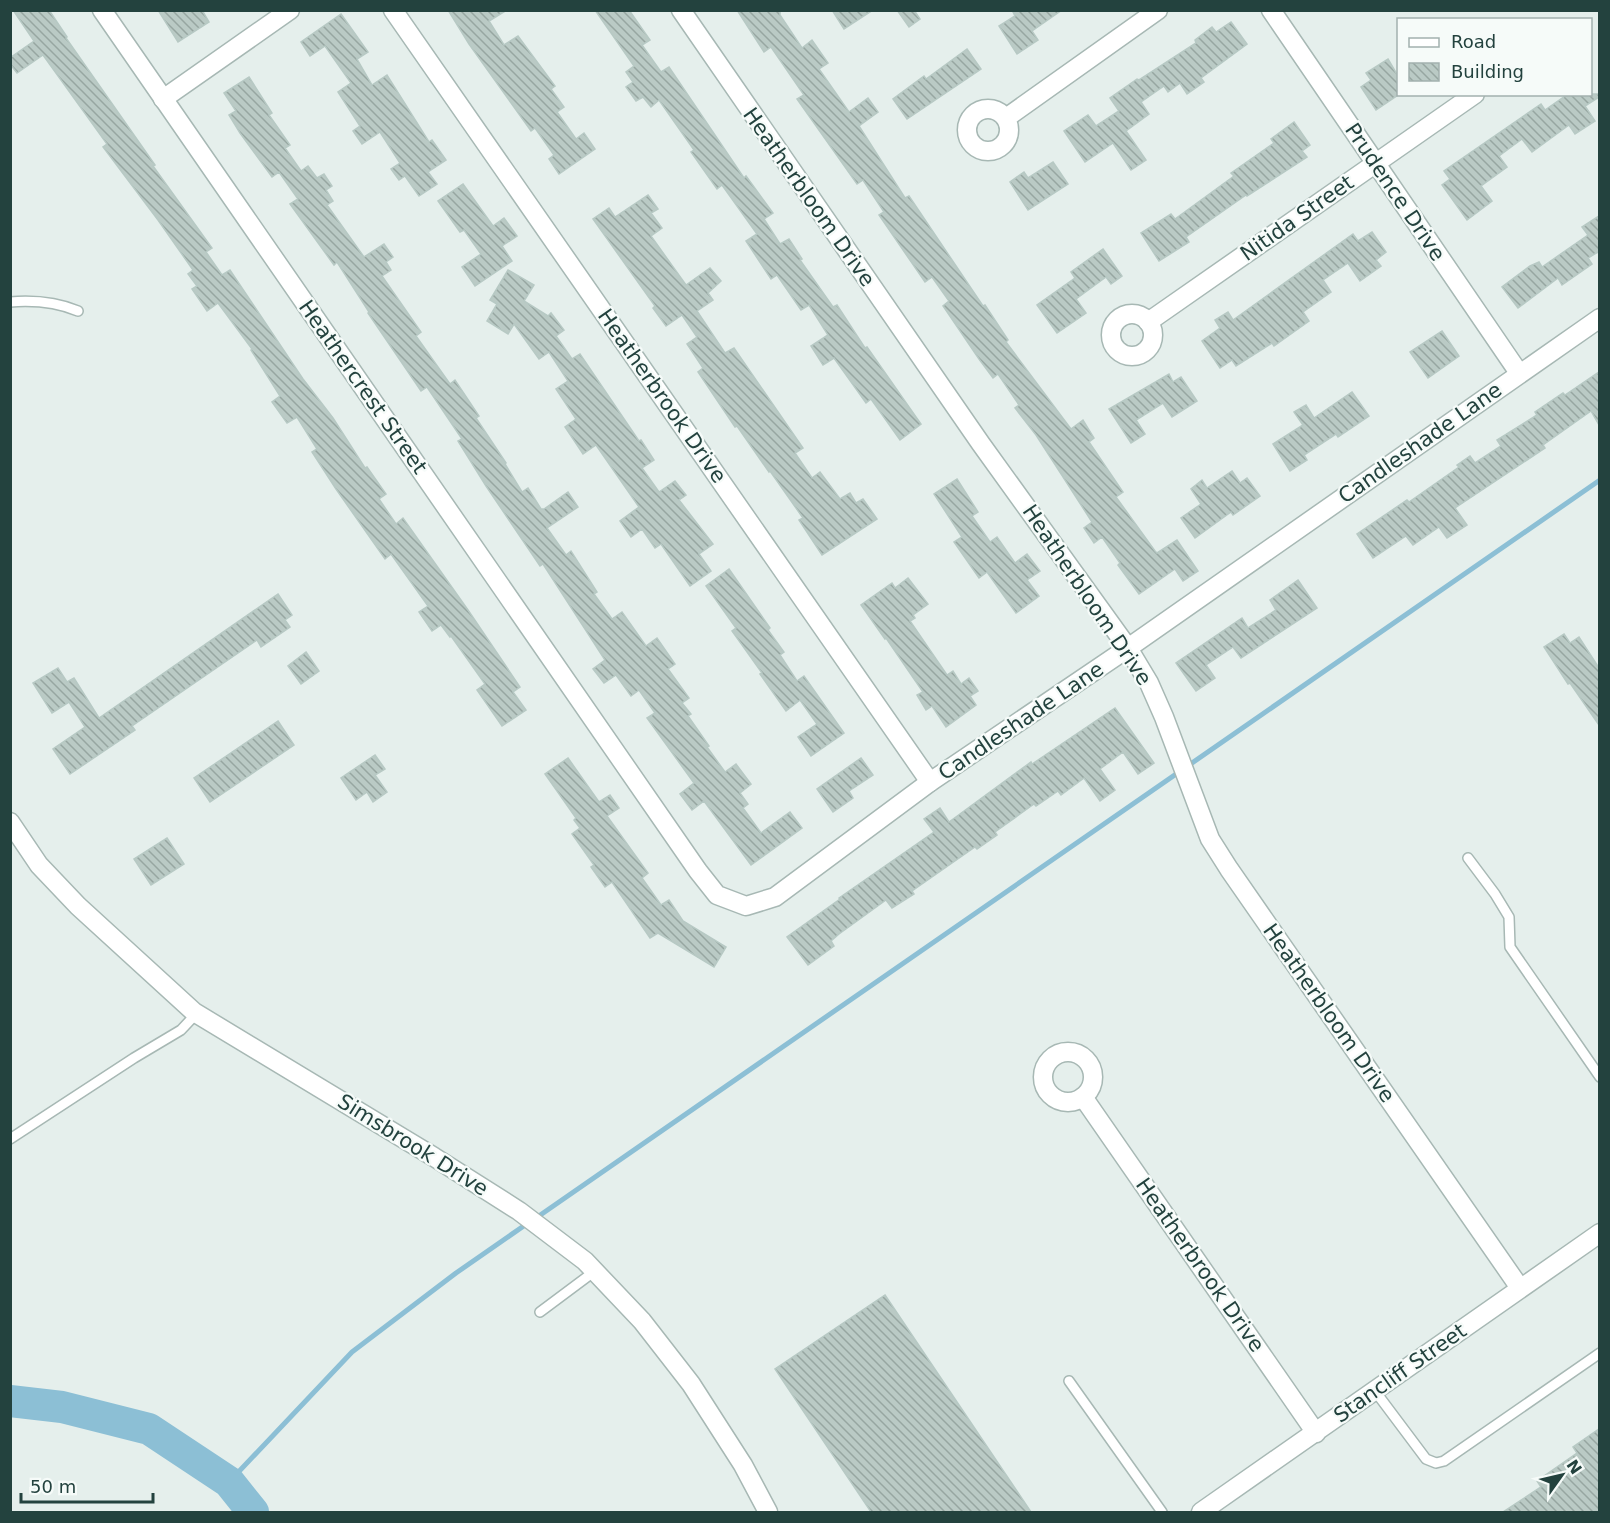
<svg xmlns="http://www.w3.org/2000/svg" width="1610" height="1523" viewBox="0 0 1610 1523" font-family="'DejaVu Sans',sans-serif">
<style>
.lines{fill:none;stroke-linecap:round;stroke-linejoin:round}
.stream{stroke:#8cbfd5;stroke-width:5}
.river{stroke:#8cbfd5;stroke-width:32}
.building{fill:url(#building-back-hatch);stroke:#b7c9c4;stroke-width:1.5}
.lane-casing{stroke:#a7b8b4;stroke-width:12}
.street-casing{stroke:#a7b8b4;stroke-width:21}
.lane{stroke:#fff;stroke-width:9}
.street{stroke:#fff;stroke-width:18}
.labels{text-anchor:middle;stroke-width:4.5;stroke-linejoin:round;paint-order:stroke}
.street-label{font-size:21px;fill:#23423e;stroke:#f6fbf9}
</style>
<defs>
<pattern id="building-back-hatch" width="6" height="6" patternUnits="userSpaceOnUse" patternTransform="scale(1.5)"><rect width="6" height="6" fill="#bacac5"/><path d="M-1 5l2 2M0 0l6 6M5-1l2 2" fill="none" stroke="#97a6a1"/></pattern>
</defs>
<rect width="100%" height="100%" fill="#e5efec"/>
<g class="lines">
<g class="stream">
<path d="M536 1218 1600 480"/>
<path d="M229 1482 352 1352 456 1273 528 1223"/>
</g>
<path class="river" d="M10 1401 62 1407 149 1429 229 1482 253 1512"/>
</g>
<g class="building">
<path d="M13 10H49L67 37 66 38 155 165 153 166 212 248 206 252 222 275 230 270 303 379 333 418 365 468 367 467 386 494 379 499 396 524 403 518 468 610 520 687 513 692 526 710 502 726 477 690 485 684 451 636 450 637 441 625 432 631 419 612 428 606 391 554 385 559 336 489 312 452 317 449 297 417 287 423 272 402 280 396 251 350 252 349 218 303 207 311 192 289 197 286 188 274 193 270 158 220 103 147 107 144 43 55 17 73 10 64V58L34 41Z"/>
<path d="M158 10H202L209 22 178 42Z"/>
<path d="M448 10H507L489 21 504 45 518 36 555 86 551 89 564 107 557 112 576 139 584 133 595 149 559 174 549 159 554 155 535 128 531 131 469 44Z"/>
<path d="M595 10H629L650 40 642 45 661 72 669 67 744 178 746 176 773 213 764 219 780 244 789 239 802 259 800 260 833 307 837 305 865 348 867 347 921 424 900 440 871 399 866 403 834 358 823 365 811 346 828 335 809 305 801 310 777 275 771 279 746 241 757 234 722 185 717 189 691 152 694 150 659 100 651 107 643 97 636 101 626 87 633 82 626 72 634 66Z"/>
<path d="M737 10H780V15L802 48 812 40 828 63 819 69 849 112 868 98 878 112 859 126 905 198 909 196 983 306 985 305 1008 340 1006 342 1071 429 1083 420 1094 438 1089 442 1123 492 1116 497 1155 551 1157 553 1177 540 1198 571 1183 581 1175 569 1139 594 1118 565 1120 563 1102 537 1094 543 1084 528 1092 522 1036 435 1015 408 1019 405 998 374 993 378 979 359 943 306 949 301 932 277 925 282 879 215 884 212 863 180 857 184 797 99 804 95 771 47 764 52Z"/>
<path d="M832 10H873L844 29Z"/>
<path d="M897 10H914L920 19 909 27Z"/>
<path d="M1012 10H1062L1032 31 1038 40 1017 54 999 26 1015 16Z"/>
<path d="M341 14 368 52 357 59 372 85 387 75 429 142 432 140 446 160 428 172 437 184 419 196 405 176 399 180 391 169 400 163 380 132 362 144 353 131 360 126 338 92 351 83 325 46 310 56 301 42Z"/>
<path d="M1231 22 1247 44 1201 78 1204 82 1187 94 1180 83 1168 92 1164 86 1141 102 1149 114 1126 131 1146 160 1131 170 1113 143 1085 162 1064 131 1088 115 1096 126 1119 111 1110 98 1137 79 1139 80 1196 43 1195 40 1212 27 1216 32Z"/>
<path d="M967 49 981 69 907 119 893 99 924 76 926 79Z"/>
<path d="M1388 59 1398 76V95L1376 110 1361 87 1371 80 1366 73Z"/>
<path d="M249 77 272 113 269 115 290 145 285 148 301 171 308 166 317 178 324 174 332 186 326 190 333 201 327 205 364 257 384 244 393 257 386 262 391 270 382 276 421 332 416 336 450 384 455 380 479 416 476 418 506 463 505 464 522 492 528 488 541 509H544L568 492 578 507 547 528 566 555 571 551 597 592 594 594 612 619 622 612 646 646 657 638 675 664 668 669 689 698 682 703 691 714 688 716 709 746 707 747 725 772 736 764 751 784 740 793 748 804 743 808 761 833 790 812 802 828 751 865 704 801 692 810 680 794 694 783 647 718 655 713 639 690 631 696 616 675 604 683 593 669 605 660 543 564 540 566 486 486 458 441 462 439 427 387 421 391 368 313 369 312 337 262 334 265 290 204 298 199 279 172 272 177 240 133 229 115 236 111 224 93Z"/>
<path d="M1568 94H1599V97L1585 106 1595 121 1575 134 1569 125 1532 152 1522 139 1499 156 1507 167 1481 186 1492 201 1467 220 1442 185 1450 179 1444 171 1541 104 1545 110Z"/>
<path d="M1294 122 1310 145 1302 151 1307 157 1247 196 1246 195 1186 237 1189 242 1159 261 1141 233 1171 214 1175 219 1234 176 1231 173 1274 143 1271 139Z"/>
<path d="M1053 162 1068 184 1028 210 1010 182 1024 172 1028 178Z"/>
<path d="M463 184 493 226 504 218 517 236 502 246 512 261 475 286 462 267 481 254 464 230 460 232 438 201Z"/>
<path d="M648 195 658 209 651 213 662 228 651 236 686 285 710 268 721 281 708 293 713 300 697 311 725 353 734 348 803 448 795 453 812 478 820 472 840 499 850 493 856 503 863 499 877 519 822 555 799 520 803 518 770 471 769 472 737 426 735 427 698 372 703 368 687 344 697 337 682 315 666 326 653 308 655 306 593 219 609 208 615 217Z"/>
<path d="M1599 216V254L1598 252 1588 258 1592 264 1562 285 1558 278 1518 308 1502 287 1530 266 1539 262 1542 267 1588 235 1582 227Z"/>
<path d="M1372 232 1386 252 1376 260 1381 266 1360 281 1348 263 1323 280 1331 292 1303 312 1309 321 1274 346 1272 343 1236 366 1232 360 1220 368 1202 341 1220 328 1215 320 1228 312 1233 320 1353 234 1358 241Z"/>
<path d="M1103 249 1122 276 1111 284 1106 277 1076 299 1086 313 1057 333 1037 305 1075 278 1071 272Z"/>
<path d="M508 270 534 285 524 301 548 316 551 313 564 330 556 336 572 359 580 354 639 441 641 440 654 460 642 468 659 492 675 481 686 495 679 500 713 544 699 554 711 571 690 586 661 544 655 548 642 529 631 537 620 521 639 507 596 445 583 454 565 427 576 419 556 389 568 381 549 352 539 359 514 324 508 334 487 321 497 304 490 300Z"/>
<path d="M1442 331 1459 356 1428 378 1410 352Z"/>
<path d="M1599 372V425L1591 411 1543 445 1545 448 1455 508 1467 525 1447 538 1439 527 1413 545 1406 536 1373 558 1357 534 1407 500 1409 502 1459 467 1457 465 1470 456 1475 463 1501 446 1497 440 1537 415 1535 412 1563 393 1565 395Z"/>
<path d="M1169 374 1173 382 1181 377 1197 401 1172 417 1163 403 1136 420 1145 434 1131 443 1109 409Z"/>
<path d="M1352 392 1369 416 1338 437 1336 434 1304 455 1307 460 1290 471 1273 444 1303 425 1294 412 1306 405 1314 418Z"/>
<path d="M1232 471 1240 483 1247 478 1260 496 1233 515 1231 512 1195 538 1181 518 1201 504 1191 489 1202 480 1207 488Z"/>
<path d="M957 479 978 512 972 516 990 542 997 537 1015 563 1027 554 1040 571 1027 580 1039 596 1016 613 987 572 979 578 954 542 962 537 934 494Z"/>
<path d="M729 569 770 628 768 630 784 652 780 655 797 681 804 676 844 733 811 756 798 737 817 724 800 700 786 711 760 674 762 673 732 631 736 628 706 586Z"/>
<path d="M908 578 928 604 913 615 915 618 910 621 947 675 953 671 961 684 969 678 978 691 970 696 976 705 946 727 932 706 926 710 917 695 923 692 886 638 885 639 861 605 892 583 895 588Z"/>
<path d="M1298 580 1317 608 1241 658 1233 647 1206 665 1215 678 1196 691 1176 663 1242 618 1248 628 1276 610 1270 600Z"/>
<path d="M278 594 292 615 285 620 290 627 261 647 257 640 132 726 135 730 70 774 53 749 85 727 69 702 52 713 33 683 58 668 67 682 74 678 99 718Z"/>
<path d="M1564 634 1570 643 1579 637 1599 668V725L1570 683 1568 684 1544 647Z"/>
<path d="M306 652 319 671 301 684 288 666Z"/>
<path d="M1115 708 1154 763 1138 774 1123 752 1100 769 1115 790 1100 801 1084 778 1061 795 1058 791 1036 806 1034 804 995 832 997 835 977 849 975 847 912 891 914 894 892 908 886 900 839 934 831 941 834 946 808 965 787 937 840 899 839 898 934 832 924 819 940 808 949 822 1031 762 1032 764Z"/>
<path d="M278 721 294 745 210 802 194 778Z"/>
<path d="M375 755 385 769 375 775 387 792 373 802 367 792 356 800 341 778Z"/>
<path d="M568 758 599 802 610 795 619 808 607 816 648 873 642 878 661 905 669 900 683 921 726 947 714 967 658 933 650 938 612 882 605 887 591 867 594 865 572 834 580 828 574 820 576 818 545 774Z"/>
<path d="M861 758 873 775 849 791 853 798 833 812 817 789Z"/>
<path d="M167 838 184 864 151 885 134 859Z"/>
<path d="M885 1295 1031 1512H871L775 1369Z"/>
<path d="M1599 1429V1512H1503L1541 1487 1537 1481 1577 1453 1573 1447Z"/>
</g>
<g class="lines">
<defs>
<g id="lane">
<path d="M10 302C34 300 56 302 78 311"/>
<path d="M1468 858 1495 894 1509 917 1510 947 1600 1077"/>
<path d="M10 1139 134 1058 181 1030 197 1013"/>
<path d="M540 1312 595 1271"/>
<path d="M1069 1381 1162 1512"/>
<path d="M1375 1391 1426 1459 1436 1463 1444 1461 1600 1353"/>
</g>
<g id="street">
<path d="M102 10 698 871 717 895 746 906 775 897 930 782 1128 648 1600 318"/>
<path d="M393 10 930 782"/>
<path d="M681 10 981 444 1128 648 1149 683 1164 717 1210 839 1229 869 1520 1288"/>
<path d="M1271 10 1519 373"/>
<path d="M163 99 290 10"/>
<circle cx="988" cy="130" r="21"/>
<path d="M1006 118 1158 10"/>
<circle cx="1132" cy="335" r="21"/>
<path d="M1148 322 1475 94"/>
<path d="M10 822 39 865 78 906 194 1012 434 1157 519 1211 585 1261 642 1321 691 1384 743 1465 768 1512"/>
<circle cx="1068" cy="1077" r="25"/>
<path d="M1083 1097 1316 1433"/>
<path d="M1201 1512 1600 1233"/>
</g>
</defs>
<use href="#lane" class="lane-casing"/>
<use href="#street" class="street-casing"/>
<use href="#lane" class="lane"/>
<use href="#street" class="street"/>
</g>
<g class="labels">
<g class="street-label">
<text transform="translate(1395 192) rotate(56)" y="7">Prudence Drive</text>
<text transform="translate(809 197) rotate(55)" y="7">Heatherbloom Drive</text>
<text transform="translate(1297 218) rotate(-35)" y="7">Nitida Street</text>
<text transform="translate(363 387) rotate(55)" y="7">Heathercrest Street</text>
<text transform="translate(662 396) rotate(55)" y="7">Heatherbrook Drive</text>
<text transform="translate(1420 443) rotate(-35)" y="7">Candleshade Lane</text>
<text transform="translate(1087 595) rotate(56)" y="7">Heatherbloom Drive</text>
<text transform="translate(1021 721) rotate(-34)" y="7">Candleshade Lane</text>
<text transform="translate(1329 1013) rotate(55)" y="7">Heatherbloom Drive</text>
<text transform="translate(413 1145) rotate(32)" y="7">Simsbrook Drive</text>
<text transform="translate(1200 1265) rotate(55)" y="7">Heatherbrook Drive</text>
<text transform="translate(1400 1373) rotate(-35)" y="7">Stancliff Street</text>
</g>
</g>
<rect width="1610" height="1523" fill="none" stroke="#23423e" stroke-width="24"/>
<rect x="1397" y="18" width="195" height="78" fill="#f6fbf9" stroke="#a2b1ae" stroke-width="1.5"/>
<rect x="1409" y="38" width="30" height="9" fill="#ffffff" stroke="#a2b1ae" stroke-width="1.5"/>
<text x="1451" y="48" font-size="18" fill="#23423e">Road</text>
<rect x="1409" y="63" width="30" height="18" fill="url(#building-back-hatch)" stroke="#a2b1ae" stroke-width="1.5"/>
<text x="1451" y="78" font-size="18" fill="#23423e">Building</text>
<g transform="translate(1562 1475) rotate(56)" stroke="#f6fbf9" stroke-width="4.5" paint-order="stroke">
<path d="M0-4.5L10 22L0 15L-10 22Z" fill="#23423e"/>
<text y="-9" font-size="16" font-weight="bold" text-anchor="middle" fill="#23423e">N</text>
</g>
<path d="M21 1493v9h132v-9" fill="none" stroke="#23423e" stroke-width="3"/>
<text x="30" y="1493" font-size="18" fill="#23423e" stroke="#f6fbf9" stroke-width="4.5" paint-order="stroke">50 m</text>
</svg>
